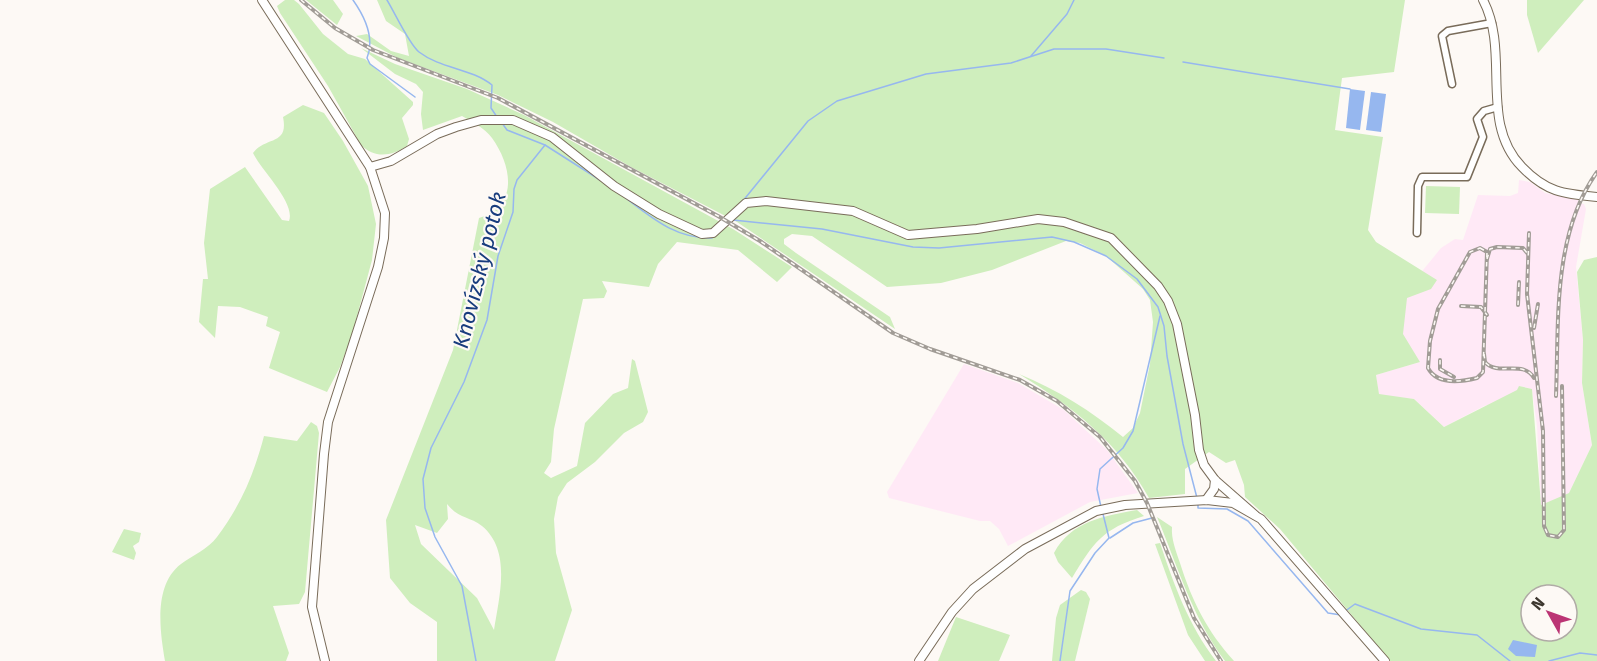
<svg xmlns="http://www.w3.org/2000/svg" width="1597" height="661" viewBox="0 0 1597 661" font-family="'Fira Sans',sans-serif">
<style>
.industrial{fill:#ffe9f6}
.green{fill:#cfeebd;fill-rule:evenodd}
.water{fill:#96b7ef}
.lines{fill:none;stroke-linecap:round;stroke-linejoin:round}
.stream{stroke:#96b7ef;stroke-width:1.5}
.minor-casing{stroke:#796c5a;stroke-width:9}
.tertiary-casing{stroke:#796c5a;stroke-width:10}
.minor{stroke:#fff;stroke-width:6}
.tertiary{stroke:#fff;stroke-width:8}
.rail-casing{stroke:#a19c96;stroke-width:4}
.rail{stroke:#fdf9f5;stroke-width:1.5;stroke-dasharray:4.5;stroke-linecap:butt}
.labels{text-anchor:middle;stroke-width:4.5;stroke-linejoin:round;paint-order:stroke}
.water-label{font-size:22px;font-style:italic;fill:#183c7d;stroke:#fdf9f5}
</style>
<rect width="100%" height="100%" fill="#fdf9f5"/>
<g class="industrial">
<path d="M1519 180 1530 182 1545 193 1578 200V203L1584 204 1586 209 1576 267 1583 340 1582 383 1592 445 1569 493 1541 506 1537 426 1532 389 1519 386 1524 396 1484 406 1444 427 1414 399 1379 395 1376 375 1420 362 1400 334 1406 291 1441 248 1455 239 1463 240 1478 195 1510 196 1518 193Z"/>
<path d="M964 364 1018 383 1064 410 1107 450 1138 493 1090 502 1008 546 999 529 990 521H980L889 498 887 492Z"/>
</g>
<g class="green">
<path d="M285 0H294L299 4 323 34 348 54 365 59 413 102V105L402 118 409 139 407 146C392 156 375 159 361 145L328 86 280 13 277 6Z"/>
<path d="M306 0H333L343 14 337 25Z"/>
<path d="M377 0H1405L1394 72 1342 78 1335 130 1383 137 1368 230 1376 242 1437 280 1431 289 1407 298 1403 334 1420 362 1376 375 1379 394 1414 399 1444 427 1517 390 1519 386 1532 389 1541 505 1569 493 1592 445 1582 383 1583 340 1577 272 1584 260 1597 257V661H1390L1280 529 1245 497 1244 485 1235 460 1226 463 1209 452 1185 469V494L1149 498C1118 442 1073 407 1019 374 1058 390 1091 411 1123 437L1133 428 1140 413 1150 364 1153 322 1150 300 1143 289 1106 256 1080 243 1066 241 992 270 941 283 887 287 812 236 792 234 784 239V244L796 253 890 317 895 329 737 222 631 167 553 122 498 95 398 58 356 36 367 34 391 51 409 56 405 34 386 21ZM1531 595H1567V631H1531Z"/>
<path d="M1527 0H1584L1538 53 1527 15Z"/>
<path d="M361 48 395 64 467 89 524 115 733 229 792 267 777 282 738 250 677 242 658 264 649 287 602 281 607 291 604 298 583 299 554 429 551 462 544 473 551 478 577 466 585 423 613 394 628 388 632 359 635 361 648 412 643 422 624 433 595 462 567 483 558 497 554 519 556 553 572 610 555 661H437V622L410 603 390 578 386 520 453 350 479 218C519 206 512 166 492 138 485 128 472 122 462 116L423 130 421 114 423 92 416 84 395 74ZM447 504C459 519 469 516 482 526 512 551 499 597 494 630L477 598 421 544 415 525 437 533 448 519Z"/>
<path d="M303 105 324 113 343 141 368 186 376 224 372 260 352 335 340 367 327 392 269 368 280 332 266 326 268 317 240 307 218 306 215 338 199 322 203 279H208L204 243 210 189 245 167 282 220 289 221C296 203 261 170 253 153 265 136 289 146 283 117Z"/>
<path d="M1426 186 1460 187 1459 214 1425 213Z"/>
<path d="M311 422 317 426 319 433 305 592 299 604 273 606 289 653 286 661H165C160 632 153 585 181 564 193 555 208 549 217 537 241 505 254 474 264 436L297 441Z"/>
<path d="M1137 510 1144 516C1102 529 1094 542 1072 578L1058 562 1054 553C1071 521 1104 516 1137 510Z"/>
<path d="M1157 517 1172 527C1171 539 1176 551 1180 563 1192 601 1207 631 1234 661H1225C1192 617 1178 567 1157 517Z"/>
<path d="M124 529 141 533 139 542 133 546 136 553 134 560 112 552Z"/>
<path d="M1160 543C1174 585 1189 626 1216 661H1205L1188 635 1155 544Z"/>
<path d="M1081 590 1086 592 1090 599 1075 661H1052L1056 618 1060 605Z"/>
<path d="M956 617 1010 635 999 661H938Z"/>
</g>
<g class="water">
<path d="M1350 89 1365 91 1360 130 1346 128Z"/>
<path d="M1371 92 1386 94 1381 132 1366 130Z"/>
<path d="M1513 640 1537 645 1535 657 1516 656 1508 649Z"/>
</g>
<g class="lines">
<g class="stream">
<path d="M353 0C365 17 375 38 367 58L370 64 415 97"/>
<path d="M387 0C395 13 409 44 419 52 441 69 471 68 492 85L491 108 497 117"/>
<path d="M1031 56 1067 14 1074 0"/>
<path d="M1183 62 1350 89"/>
<path d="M545 145 600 180"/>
<path d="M619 193C649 215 673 239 712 238L730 223"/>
<path d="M742 202 808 121 837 101 926 74 1011 63 1054 49H1106L1164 58"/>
<path d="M733 220 822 229 913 247 939 248 1052 237 1074 242 1106 256 1137 279 1158 307 1164 326 1167 356 1183 444 1197 498"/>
<path d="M1198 503V508L1227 509 1248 521 1328 613 1341 615"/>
<path d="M1101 507 1097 489 1100 469 1123 448 1133 431 1160 316"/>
<path d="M1110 538 1133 523 1152 518"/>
<path d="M1344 612 1355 604 1421 629 1477 635 1510 661"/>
<path d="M476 661 462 586 435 537 425 508 423 479 431 448 464 382 487 320 498 256 513 212 514 189 517 180 545 145 507 130 502 123"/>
<path d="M1060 661 1070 591 1095 553 1109 538 1103 514"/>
<path d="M1549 661 1580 653 1597 655"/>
</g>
<defs>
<g id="minor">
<path d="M1452 84 1442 36 1448 31 1492 23"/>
<path d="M1417 233 1418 186 1422 177H1467L1483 137 1477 119 1484 111 1498 107"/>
</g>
<g id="tertiary">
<path d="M262 0 370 167 385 213 384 238 378 267 328 422 324 454 312 607 325 661"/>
<path d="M1483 0C1511 53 1478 122 1522 167 1546 192 1563 194 1597 197"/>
<path d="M370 167 391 161 437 134 456 127 481 120H513L552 137 614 186 659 214 702 234 713 233 746 203 766 201 853 211 908 235 977 229 1038 219 1064 222 1111 238 1158 286 1168 301 1177 324 1195 415 1199 450 1204 465 1215 480 1255 515"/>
<path d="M1206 500 1214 489 1215 480"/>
<path d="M919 661 952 612 973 589 1025 549 1096 511 1125 505 1207 500 1233 503 1261 519 1385 661"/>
</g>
</defs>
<use href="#minor" class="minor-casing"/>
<use href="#tertiary" class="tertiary-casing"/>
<use href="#minor" class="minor"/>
<use href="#tertiary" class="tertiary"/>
<defs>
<g id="rail">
<path d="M301 0 335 28 373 50 498 98 718 216 760 241 893 333 930 349 1020 380 1057 401 1100 437 1135 481 1147 503 1194 618 1221 661"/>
<path d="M1529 233 1527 294 1543 431 1544 526 1548 535 1558 537 1564 530 1562 386"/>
<path d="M1480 248 1487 252 1483 372 1477 378C1461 382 1437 385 1428 368L1430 341 1438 309 1470 252Z"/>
<path d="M1487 259 1490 249 1497 247 1523 248 1528 254"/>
<path d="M1518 305 1519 282"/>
<path d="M1461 306 1481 307 1487 315"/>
<path d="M1534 328 1538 304"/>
<path d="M1484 354 1485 362C1498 377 1523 359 1534 378"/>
<path d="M1440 360V369L1454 377"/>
<path d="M1556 396C1559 322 1552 235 1597 172"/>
</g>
</defs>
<use href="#rail" class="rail-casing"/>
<use href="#rail" class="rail"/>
</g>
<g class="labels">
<g class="water-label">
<text transform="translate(479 270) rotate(-76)" y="8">Knovízský potok</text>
</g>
</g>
<g transform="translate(1549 613) rotate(310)"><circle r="28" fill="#fdf9f5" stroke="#b0aba6" stroke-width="1.5"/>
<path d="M0-4.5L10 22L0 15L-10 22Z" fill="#bb3474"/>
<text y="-9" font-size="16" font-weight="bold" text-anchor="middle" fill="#3d372f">N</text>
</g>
</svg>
